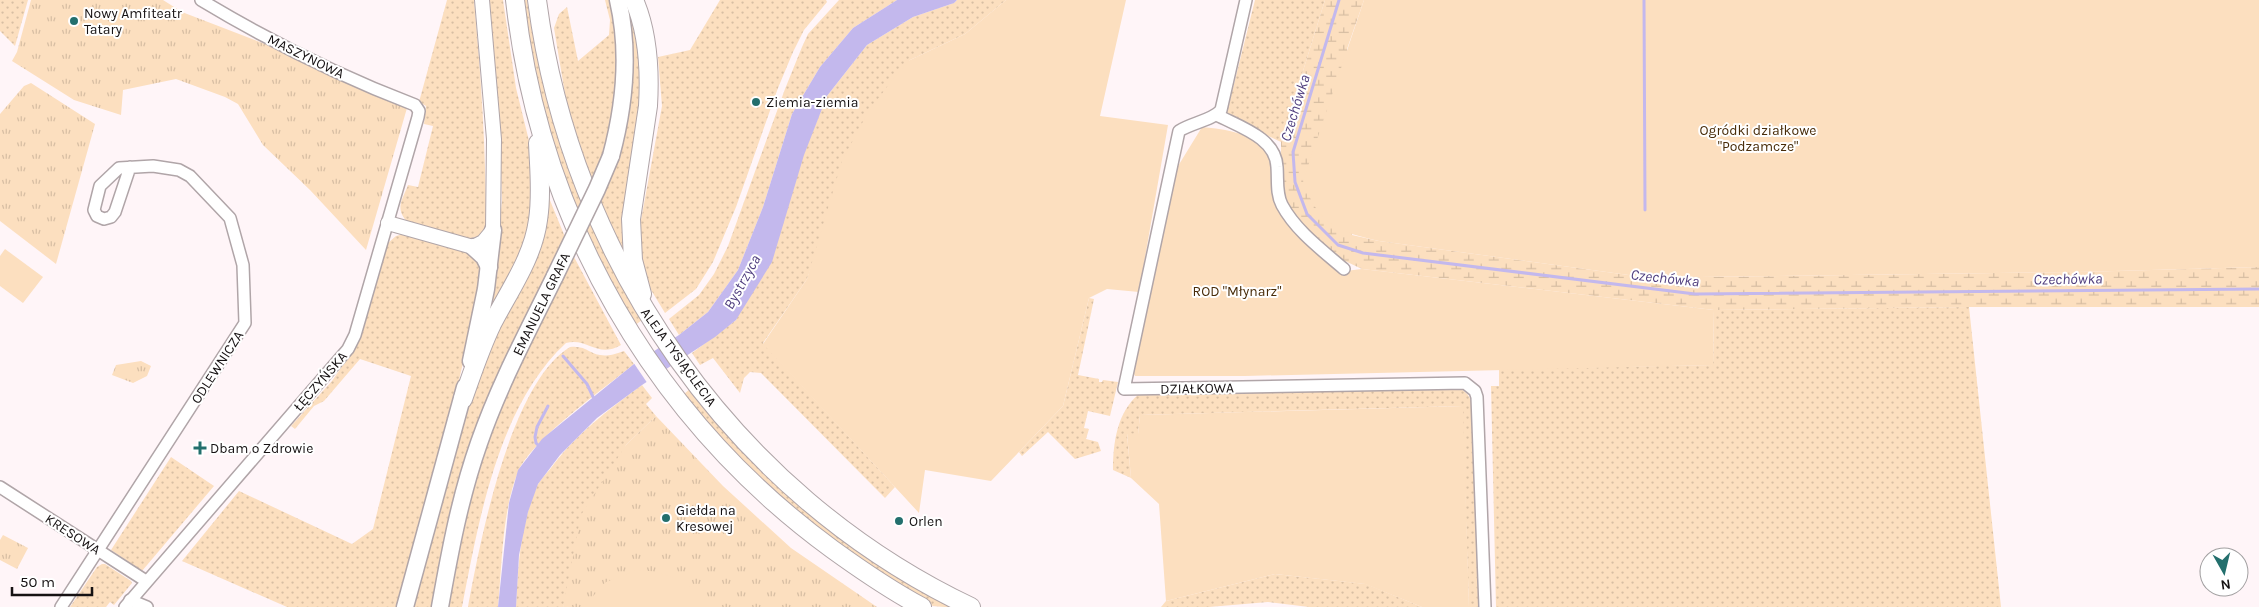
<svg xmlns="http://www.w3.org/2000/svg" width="2259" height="607" viewBox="0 0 2259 607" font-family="Karla,sans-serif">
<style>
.grass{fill:url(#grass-dots)}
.wetland{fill:url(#wetland-marsh)}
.park{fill:url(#park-tufts)}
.garden{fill:#fcdfbf}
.water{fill:#c3b8ed}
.pier{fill:#fff5f8}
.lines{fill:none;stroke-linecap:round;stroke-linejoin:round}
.stream{stroke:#c3b8ed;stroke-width:3}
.minor-casing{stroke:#b0a5a8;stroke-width:14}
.tertiary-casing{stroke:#b0a5a8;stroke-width:16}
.secondary-casing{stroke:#b0a5a8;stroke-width:19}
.primary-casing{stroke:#b0a5a8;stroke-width:20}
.minor{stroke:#fff;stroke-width:11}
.tertiary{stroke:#fff;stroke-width:14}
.secondary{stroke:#fff;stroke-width:16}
.primary{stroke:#fff;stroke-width:18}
.secondary-bridge-casing{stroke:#b0a5a8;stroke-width:19;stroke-linecap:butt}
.secondary-bridge{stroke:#fff;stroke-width:16}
.poi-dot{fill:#236f6d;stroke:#fff;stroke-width:2}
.labels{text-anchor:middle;stroke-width:4;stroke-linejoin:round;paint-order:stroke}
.poi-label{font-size:14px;fill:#161213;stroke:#fff;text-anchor:start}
.street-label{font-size:14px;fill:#161213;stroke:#fff}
.park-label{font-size:14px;fill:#482c09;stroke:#fff}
.water-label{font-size:15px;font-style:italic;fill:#503f7f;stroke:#fff}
</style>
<defs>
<pattern id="grass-dots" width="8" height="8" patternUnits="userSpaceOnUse" patternTransform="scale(1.25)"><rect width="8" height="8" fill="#fcdfbf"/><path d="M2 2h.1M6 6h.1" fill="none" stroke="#d7bea3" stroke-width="1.8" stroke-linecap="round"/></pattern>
<pattern id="wetland-marsh" width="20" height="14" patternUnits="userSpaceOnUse" patternTransform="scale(1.25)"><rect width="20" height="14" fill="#fcdfbf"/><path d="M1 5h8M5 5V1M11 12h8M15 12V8" fill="none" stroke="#d7bea3"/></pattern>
<pattern id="park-tufts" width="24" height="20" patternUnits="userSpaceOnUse" patternTransform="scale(1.25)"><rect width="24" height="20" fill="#fcdfbf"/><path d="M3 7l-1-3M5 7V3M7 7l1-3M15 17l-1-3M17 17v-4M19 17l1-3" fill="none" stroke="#d7bea3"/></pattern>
</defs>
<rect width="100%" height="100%" fill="#fff5f8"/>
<g class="grass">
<path d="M0 0H28L15 46 0 31Z"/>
<path d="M447 0H474C481 75 486 150 486 226L481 236 467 239 407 222C395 207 402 201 408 185L418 187 433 126 424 124 426 106 419 102Z"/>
<path d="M488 0H503L516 88 532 153 536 190 525 249 489 318 502 201 500 136Z"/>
<path d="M523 0H527L532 30 549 103 589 222 642 320 634 326C595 254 557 178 539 98 532 66 528 32 523 0Z"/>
<path d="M605 0H611C622 42 619 88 611 131 607 148 598 166 591 182L568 112 554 28 559 14 567 7 578 61 609 35 610 20Z"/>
<path d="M625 0 633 7 641 76 628 264 600 204C628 131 641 78 625 0Z"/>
<path d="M720 0H826L827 2 804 30 793 52 778 88 736 207 713 262 696 289 665 313 645 280 639 231 662 106 658 57 690 50Z"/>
<path d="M839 0H897L853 28 820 67 792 114 763 207 738 270 708 312 679 335 669 319 699 295 714 274 728 246 785 89 802 47 808 34Z"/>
<path d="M957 0H1006L965 34 910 60 814 259 807 279 763 343 895 487 885 498 761 373 750 372 744 378 740 393 713 358 700 365 692 353 736 320 827 96 867 45 913 17 954 3Z"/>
<path d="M1255 0H1325L1281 142 1226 116Z"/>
<path d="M547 193 565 237 518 334 433 607H414L469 405 487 350Z"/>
<path d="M404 234 469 251 480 263 481 270C463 384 429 495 398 607H287L182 561 239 491 352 544 373 529 411 376 360 359 324 401 314 406 295 429 291 426 332 381 359 341 388 243 396 236Z"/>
<path d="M574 257 621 345C597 359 588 337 566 343 498 406 479 520 462 607H449C459 551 469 495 488 440 511 377 544 317 574 257Z"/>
<path d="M1089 298 1094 299 1078 375 1099 379V382H1102L1103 380 1118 382 1110 416 1088 411 1084 428 1089 429 1086 439 1098 442 1101 451 1075 459 1048 432 1022 456 1019 452 1063 406Z"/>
<path d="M1969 307 2001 607H1496L1491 386H1499V369L1713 365 1714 310Z"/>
<path d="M570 347C592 344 591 364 624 351L634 364C605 388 531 440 518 472 502 510 502 566 498 607H468C480 542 510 383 570 347Z"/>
<path d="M642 385 652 398 646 404 656 416 626 445 563 607H516C518 566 520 525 537 486 540 480 546 474 551 468 576 434 608 410 642 385Z"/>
<path d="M1452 387C1464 389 1469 393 1472 404L1479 607H1469L1462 406 1140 415 1138 435 1127 434 1131 478 1113 470C1113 443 1117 412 1139 394Z"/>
<path d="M690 389 759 467 787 492 874 559 919 588 956 607C949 607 940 607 933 606 917 601 902 588 888 579 809 530 741 466 684 394Z"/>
<path d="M171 457 214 486 142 571 111 550Z"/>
<path d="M102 564H105L131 581 132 583 114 605 110 602 106 607H70L97 567Z"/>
<path d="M1275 574 1366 584 1422 607H1309L1268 602 1209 607H1161L1166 601Z"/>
</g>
<path class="wetland" d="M1325 0H1364L1347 49 1352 235 1379 241 1636 276 1700 277 2079 272 2259 267V307H1969L1714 310 1362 269 1328 253 1299 225 1281 193V142Z"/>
<g class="park">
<path d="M31 0H163L182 12 286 52 407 108 366 250 310 190 263 145 238 104 225 97 176 79 123 90 121 115 74 100 12 61 17 52Z"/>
<path d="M31 83 95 124 56 264 0 221V114L24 86Z"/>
<path d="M141 361 151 366 147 376 133 383 112 375 116 365Z"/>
<path d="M656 416 723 486 791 548 877 607H563L581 515 626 445Z"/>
<path d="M3 535 28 548 17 569 0 560V540Z"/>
</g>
<g class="garden">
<path d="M1006 0H1126L1100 116 1168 125 1139 292 1107 289 1089 298 1063 406 991 481 925 470 919 513 763 344 807 279 842 161 867 114 892 80 910 60 965 34Z"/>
<path d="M1364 0H2259V267L2079 272 1700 277 1636 276 1379 241C1338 232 1318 224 1303 181Z"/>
<path d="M1202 127C1226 129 1254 134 1271 152L1285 218 1337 272 1362 269 1714 310 1713 365 1245 376H1135L1132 370 1175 171Z"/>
<path d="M5 249 43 277 23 303 0 286V256Z"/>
<path d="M1463 406 1469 607H1422L1365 584 1275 574 1166 601 1159 504 1131 478 1127 433 1138 434 1140 415Z"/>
<path d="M637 570C669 571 691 585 713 607H583L606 582Z"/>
</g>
<path class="water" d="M897 0H957L954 3 913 17 867 45 827 96 804 155 772 262 736 320 715 337 642 385 597 418 560 455 538 484 528 512 519 555 516 607H498L509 503 518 470 542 439 634 364 679 335 708 312 738 270 763 207 792 114 820 67 853 28Z"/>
<path class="pier" d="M652 350 667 372 648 384 633 362Z"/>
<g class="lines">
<g class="stream">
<path d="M1339 0 1293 152 1295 182 1307 214 1338 245 1363 253 1695 294 2259 289"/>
<path d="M1644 0 1645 210"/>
<path d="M563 356 587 384 595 401"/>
<path d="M540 447 536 443 535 437 537 427 548 406"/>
</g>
<defs>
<g id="minor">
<path d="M1246 0 1221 110C1213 120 1191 123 1179 131L1124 389 1465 383 1475 391 1477 397 1485 607"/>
<path d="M1217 115C1240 127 1276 138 1277 167 1278 180 1276 194 1282 205 1296 231 1322 250 1344 269"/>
<path d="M0 487 146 581"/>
<path d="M130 600 147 607"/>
<path d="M61 607 245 323 243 265 230 218 190 176 179 170 153 166 119 168 100 186 94 210 97 216 104 219 111 217 115 212 130 167"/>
<path d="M125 607 348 349 355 335 418 117 419 111 415 105C342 77 269 41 201 0"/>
</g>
<path id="tertiary" d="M388 223 473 247 483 242 493 230 494 139 482 0"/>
<g id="secondary">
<path d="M611 156C625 104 630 52 618 0"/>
<path d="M473 247 484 257 489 267"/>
<path d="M471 361 486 289 493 230"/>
<path d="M405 607 465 387"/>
<path d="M440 607C450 551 460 497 479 443 499 385 528 331 555 276"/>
</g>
<g id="primary">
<path d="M515 0C540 220 653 418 832 549 861 570 890 590 922 607"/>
<path d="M537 0C571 260 733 494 971 607"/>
<path d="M634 0C648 32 650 72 648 106L631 219 633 260 642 294"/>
<path d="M463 399C472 374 480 349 492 324 509 291 533 258 538 220 542 194 539 169 538 143"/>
</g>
</defs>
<use href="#minor" class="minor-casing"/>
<use href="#tertiary" class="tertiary-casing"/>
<use href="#secondary" class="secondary-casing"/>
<use href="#primary" class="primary-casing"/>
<use href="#minor" class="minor"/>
<use href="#tertiary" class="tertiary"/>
<use href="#secondary" class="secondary"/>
<use href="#primary" class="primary"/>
<defs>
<path id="secondary-bridge" d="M555 276 597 189 611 156"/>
</defs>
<use href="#secondary-bridge" class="secondary-bridge-casing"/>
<use href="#secondary-bridge" class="secondary-bridge"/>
</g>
<g class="poi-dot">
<circle cx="74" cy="21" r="5"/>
<circle cx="756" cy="102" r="5"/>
<path d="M197.5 440.5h5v5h5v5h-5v5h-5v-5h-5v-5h5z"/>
<circle cx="666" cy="518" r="5"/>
<circle cx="899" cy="521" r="5"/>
</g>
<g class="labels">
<g class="poi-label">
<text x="84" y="18">Nowy Amfiteatr<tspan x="84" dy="16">Tatary</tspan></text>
<text x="766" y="107">Ziemia-ziemia</text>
<text x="210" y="453">Dbam o Zdrowie</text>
<text x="676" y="515">Giełda na<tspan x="676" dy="16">Kresowej</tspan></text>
<text x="909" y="526">Orlen</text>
</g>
<g class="street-label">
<text transform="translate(306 56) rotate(26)" y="5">MASZYNOWA</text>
<text transform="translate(541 304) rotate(-64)" y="5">EMANUELA GRAFA</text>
<text transform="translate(679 357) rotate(54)" y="5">ALEJA TYSIĄCLECIA</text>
<text transform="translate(217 367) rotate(-57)" y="5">ODLEWNICZA</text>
<text transform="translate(320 381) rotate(-49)" y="5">ŁĘCZYŃSKA</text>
<text transform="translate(1197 388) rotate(-1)" y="5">DZIAŁKOWA</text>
<text transform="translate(73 534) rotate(33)" y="5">KRESOWA</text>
</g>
<g class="park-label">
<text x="1758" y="135">Ogródki działkowe<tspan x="1758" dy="16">"Podzamcze"</tspan></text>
<text x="1237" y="296">ROD "Młynarz"</text>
</g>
<g class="water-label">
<text transform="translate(1295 108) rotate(-73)" y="5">Czechówka</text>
<text transform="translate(1665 278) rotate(6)" y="5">Czechówka</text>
<text transform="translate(2068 279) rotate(-1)" y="5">Czechówka</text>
<text transform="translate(742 282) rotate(-61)" y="5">Bystrzyca</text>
</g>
</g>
<g transform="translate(2224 572) rotate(172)"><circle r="24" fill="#ffffff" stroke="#a2a0a1"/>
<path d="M0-4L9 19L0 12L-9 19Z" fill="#236f6d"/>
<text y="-8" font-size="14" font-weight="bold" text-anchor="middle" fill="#161213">N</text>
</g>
<path d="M12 587v8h80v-8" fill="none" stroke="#161213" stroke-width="2.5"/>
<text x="20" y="587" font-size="15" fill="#161213" stroke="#ffffff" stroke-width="4" paint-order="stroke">50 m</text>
</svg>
